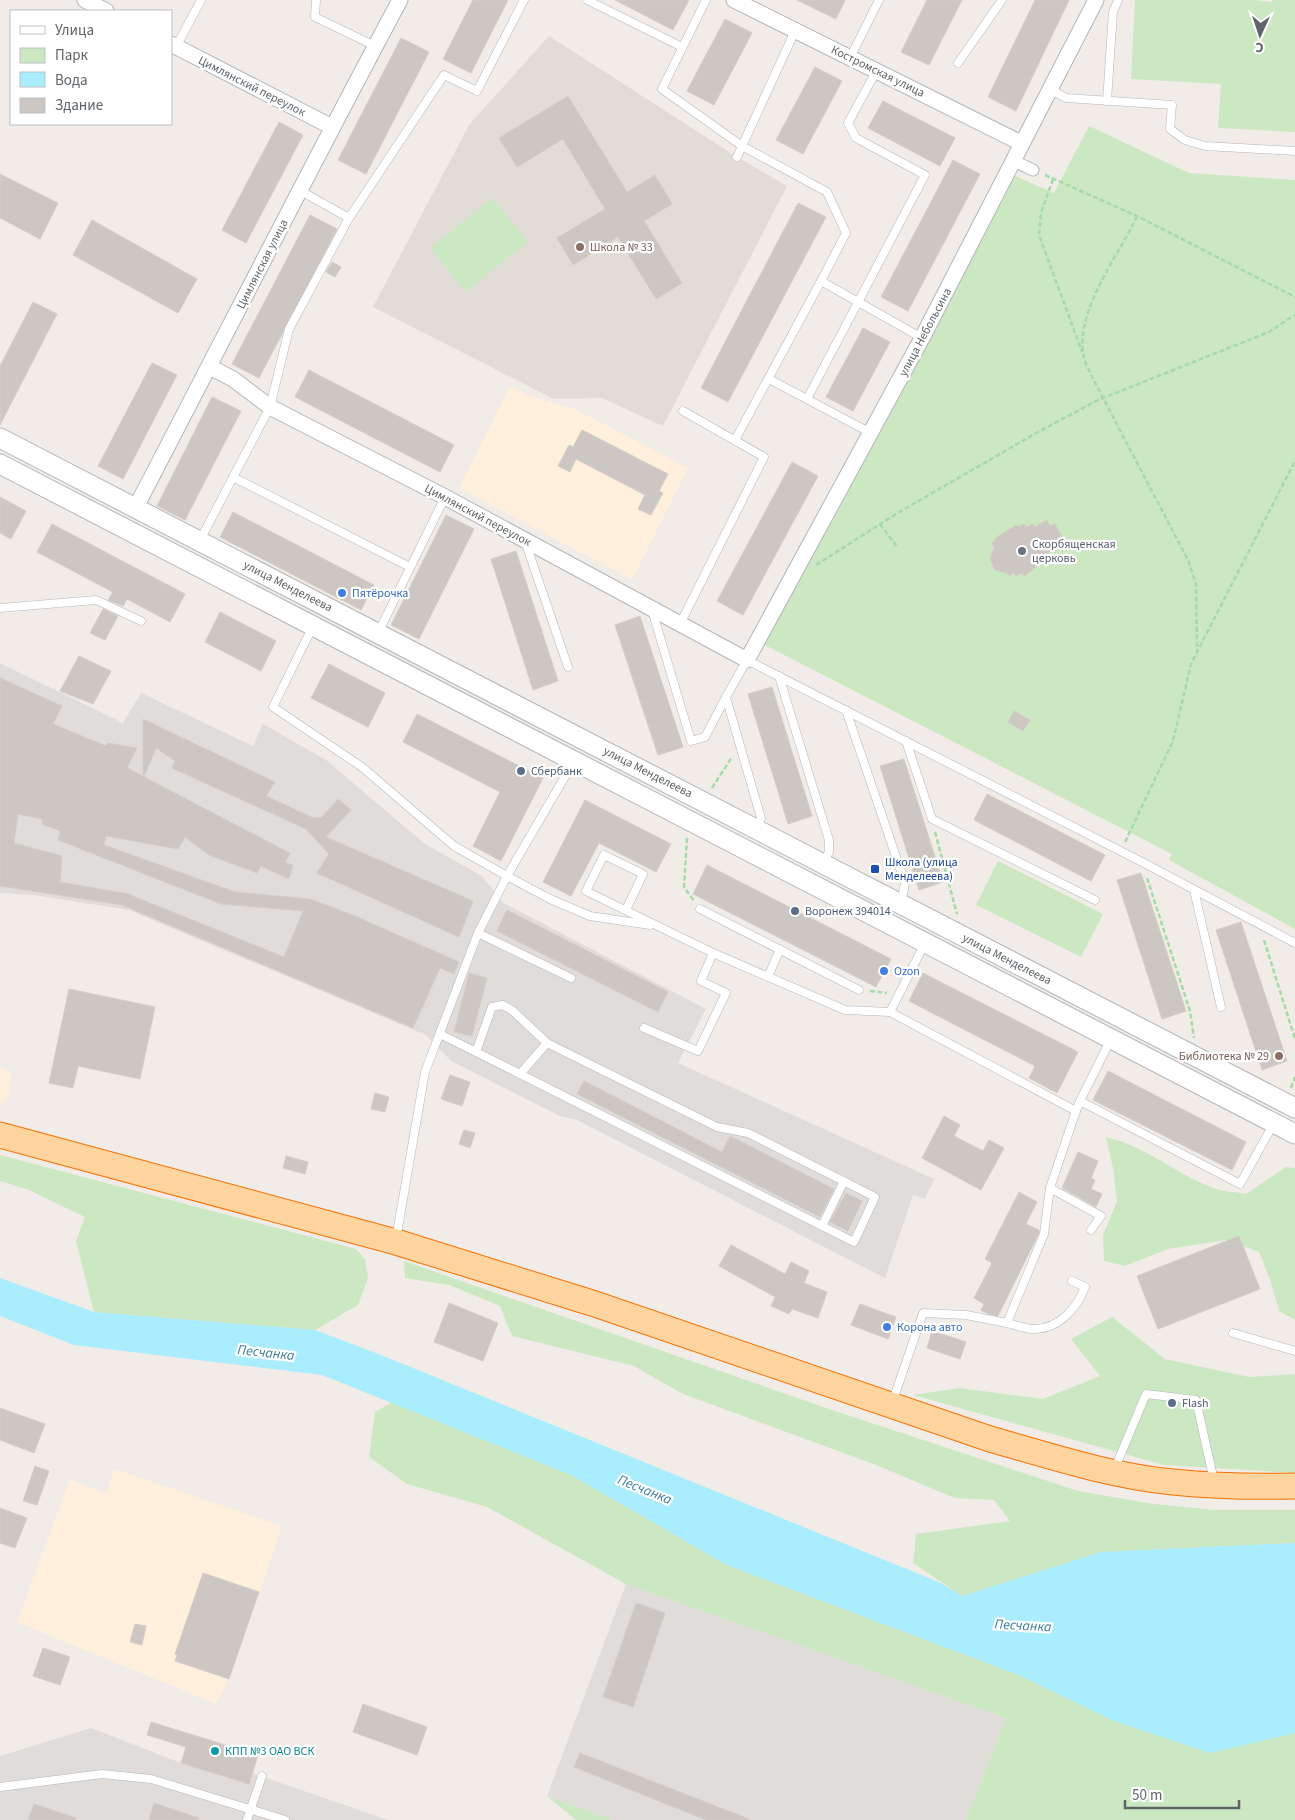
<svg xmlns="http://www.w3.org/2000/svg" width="1295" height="1820" viewBox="0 0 1295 1820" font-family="'Source Sans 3',sans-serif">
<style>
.commercial{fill:#fff0de}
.industrial{fill:#e0dcd9}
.education{fill:#e1dcd5}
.green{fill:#cce8c3}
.water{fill:#a9edff}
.building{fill:#ccc7c3;stroke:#d6cdc5;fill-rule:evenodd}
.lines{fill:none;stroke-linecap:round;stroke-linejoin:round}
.service-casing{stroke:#b2b6ba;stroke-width:9}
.pedestrian-casing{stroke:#b2b6ba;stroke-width:13}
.minor-casing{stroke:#b2b6ba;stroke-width:17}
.tertiary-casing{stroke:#b2b6ba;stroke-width:21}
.trunk-casing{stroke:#f87100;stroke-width:27}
.path{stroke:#a6dba8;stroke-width:2.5;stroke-dasharray:5 2.5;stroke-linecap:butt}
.service{stroke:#fff;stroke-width:8}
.pedestrian{stroke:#fff;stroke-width:11}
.minor{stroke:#fff;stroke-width:15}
.tertiary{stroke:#fff;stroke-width:19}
.trunk{stroke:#ffd49f;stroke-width:25}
.education-dot{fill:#8d6e63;stroke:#fff;stroke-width:2}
.worship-dot{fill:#6b7280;stroke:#fff;stroke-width:2}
.shop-dot{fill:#3f7fe0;stroke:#fff;stroke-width:2}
.service-dot{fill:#5c6f8a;stroke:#fff;stroke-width:2}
.transit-dot{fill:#1a4fb4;stroke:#fff;stroke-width:2}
.culture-dot{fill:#0f9aa8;stroke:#fff;stroke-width:2}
.labels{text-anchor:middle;stroke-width:4.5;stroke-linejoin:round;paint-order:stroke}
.street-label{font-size:12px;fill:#5e6468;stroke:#fff}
.education-label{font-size:12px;fill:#785e54;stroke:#fff;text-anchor:start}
.worship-label{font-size:12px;fill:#5b616d;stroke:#fff;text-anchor:start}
.shop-label{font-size:12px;fill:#366cbe;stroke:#fff;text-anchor:start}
.service-label{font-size:12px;fill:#4e5e75;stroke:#fff;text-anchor:start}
.transit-label{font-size:12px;fill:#164399;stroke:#fff;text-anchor:start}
.culture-label{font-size:12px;fill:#0d838f;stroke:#fff;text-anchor:start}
.water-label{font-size:14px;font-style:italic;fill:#397e9a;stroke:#fff}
</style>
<rect width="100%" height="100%" fill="#f1ece7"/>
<g class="commercial">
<path d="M510 386 527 395 577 410 688 468 632 580 459 488Z"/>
<path d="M0 1067 11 1072 9 1096 0 1105Z"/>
<path d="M115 1469 282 1526 232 1673 216 1704 17 1622 70 1479 106 1494Z"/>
</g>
<g class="industrial">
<path d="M0 663 123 723 141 693 253 746 263 724 326 760 425 844 482 876 502 902 706 1009 678 1063 934 1179 925 1199 913 1195 885 1278 577 1120 560 1116 451 1061 426 1035 129 910 34 895 0 893Z"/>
<path d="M626 1584 1006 1718 966 1820H613L547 1796Z"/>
<path d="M91 1728 181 1763 252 1773 388 1820H0V1756Z"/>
</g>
<path class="education" d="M549 36 737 157 787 186 663 426 602 398 554 399 373 307 469 125Z"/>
<g class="green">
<path d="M1135 0H1255L1272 2 1273 0H1295V132L1218 128 1221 84 1131 79Z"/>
<path d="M1089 126 1189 173 1295 180V929L1169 860 1172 854 761 643 1013 175 1054 193Z"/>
<path d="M492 198 528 242 465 292 430 248Z"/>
<path d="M998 861 1103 914 1081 957 976 905Z"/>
<path d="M1106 1137C1147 1146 1179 1177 1219 1190 1228 1192 1238 1192 1246 1194L1286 1167 1295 1168V1320L1279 1311 1271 1282 1259 1252 1226 1240 1168 1249 1125 1266 1104 1261 1103 1235 1117 1201 1113 1168Z"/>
<path d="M0 1155 356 1249 365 1259 368 1278 358 1305 315 1330 94 1312 76 1241 85 1217 29 1190 0 1181Z"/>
<path d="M404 1261 832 1410 1078 1491 1154 1504 1216 1510H1295V1543L1101 1552 962 1596 913 1563 916 1534 1010 1521 994 1500 955 1498 876 1465 683 1394 634 1366 512 1336 500 1306 449 1285 405 1278Z"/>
<path d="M1112 1317 1165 1359 1249 1377 1295 1374V1473L1164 1465 913 1395 959 1388 1043 1399 1100 1376 1071 1339Z"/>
<path d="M392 1402 571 1475 727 1565 1021 1676 1111 1720 1210 1753 1295 1733V1820H966L1006 1718 626 1584 487 1507 407 1484 369 1457 375 1412Z"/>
<path d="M547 1796 613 1820H576Z"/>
</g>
<path class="water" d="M0 1278 94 1312 315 1330 381 1355 941 1583 962 1596 1101 1552 1295 1543V1733L1210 1753 1111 1720 1021 1676 727 1565 571 1475 322 1375 74 1345 0 1316Z"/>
<g class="building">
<path d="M473 0H508L471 73 443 59Z"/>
<path d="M615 0H689L673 30Z"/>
<path d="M797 0H845L836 19Z"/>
<path d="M927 0H962L929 65 901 52Z"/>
<path d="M1035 0H1069L1016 111 988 97Z"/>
<path d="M725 19 752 33 714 105 687 91Z"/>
<path d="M401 38 429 52 366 174 338 160Z"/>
<path d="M815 67 842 81 803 154 776 140Z"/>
<path d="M568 96 627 192 655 175 672 204 644 221 682 283 656 299 618 237 573 265 557 238 605 209 563 139 517 167 499 138Z"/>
<path d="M883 101 955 138 940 166 868 128Z"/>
<path d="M279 122 303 135 246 243 222 230Z"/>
<path d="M953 160 980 174 908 311 881 297Z"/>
<path d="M0 174 58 203 40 239 0 218Z"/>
<path d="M798 203 826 217 728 402 701 388Z"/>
<path d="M310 215 337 229 259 378 232 364Z"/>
<path d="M92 220 197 279 178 313 73 255Z"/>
<path d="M332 262 341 267 335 277 326 272Z"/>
<path d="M33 302 57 314 0 425V366Z"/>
<path d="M863 328 890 342 853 411 826 397Z"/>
<path d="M152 363 177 375 123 479 98 466Z"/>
<path d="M309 370 454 445 440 472 295 397Z"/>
<path d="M212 397 241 411 185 520 157 506Z"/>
<path d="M582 430 668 474 659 491 663 493 651 515 638 509 645 495 576 459 570 472 558 466 569 445 573 447Z"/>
<path d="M792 462 818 476 743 615 717 601Z"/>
<path d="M0 497 26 511 11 539 0 533Z"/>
<path d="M233 512 374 585 361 610 220 537Z"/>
<path d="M446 515 474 529 419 639 391 625Z"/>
<path d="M1047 520 1050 526 1055 524 1062 537 1055 540 1058 547 1044 555 1045 558 1038 561 1040 564 1024 576 1023 573 1016 576 1014 573 1009 576 1007 573 995 570 990 559 994 547 992 543 996 540 995 538 1017 525 1018 527 1024 524 1026 527 1033 524 1034 527Z"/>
<path d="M52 524 185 594 170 622 127 599 123 606 108 600 113 592 37 552Z"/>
<path d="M516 551 558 681 533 690 491 559Z"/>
<path d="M103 609 118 616 105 640 90 633Z"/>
<path d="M220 612 276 641 261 671 205 642Z"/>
<path d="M640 616 683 747 658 755 615 625Z"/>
<path d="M79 656 111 671 93 704 60 691Z"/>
<path d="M329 664 385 693 368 727 311 698Z"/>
<path d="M0 678 62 706 53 724 106 746 108 743 137 748 127 768 143 776V719L275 782 266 796 311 817 321 818 338 799 351 810 326 837 473 901 459 937 317 873 329 854 306 829 172 768 175 761 156 748 144 777 290 853 285 863 293 865 289 879 261 866 257 873 209 855 185 837 178 849 106 836 104 845 235 892 310 899 348 913 459 962 454 974 440 968 413 1028 122 905 0 886ZM18 814 42 819V824L60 831 58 840 221 904 303 911 284 957 128 894 60 882 62 856 14 843Z"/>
<path d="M772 687 812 816 788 824 748 694Z"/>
<path d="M1014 711 1030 720 1023 731 1008 722Z"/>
<path d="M417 714 543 778 501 861 473 846 500 792 403 742Z"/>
<path d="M904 759 943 882 919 890 880 766Z"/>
<path d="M987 794 1105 855 1091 881 974 820Z"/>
<path d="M585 800 671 844 656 872 599 843 571 896 543 882Z"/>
<path d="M707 865 891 959 876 987 693 894Z"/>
<path d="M1141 873 1186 1011 1162 1019 1117 880Z"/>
<path d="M507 910 668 992 658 1012 497 931Z"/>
<path d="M1241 922 1287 1061 1262 1070 1216 930Z"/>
<path d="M469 973 487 978 472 1036 454 1032Z"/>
<path d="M923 973 1078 1052 1057 1093 1029 1078 1035 1066 909 1001Z"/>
<path d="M69 989 155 1007 140 1079 78 1066 73 1088 49 1083Z"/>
<path d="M1108 1071 1246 1142 1232 1170 1093 1100Z"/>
<path d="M450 1075 470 1082 462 1106 441 1099Z"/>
<path d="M584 1081 722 1152 730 1136 834 1189 820 1217 577 1094Z"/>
<path d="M375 1093 389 1097 385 1112 371 1109Z"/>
<path d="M944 1116 960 1125 954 1136 983 1151 989 1140 1004 1148 981 1190 922 1158Z"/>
<path d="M464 1130 475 1133 470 1148 459 1144Z"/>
<path d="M1078 1152 1098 1161 1091 1178 1095 1180 1091 1189 1102 1194 1096 1207 1062 1188Z"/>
<path d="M286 1156 308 1162 305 1174 283 1168Z"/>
<path d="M1019 1192 1037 1202 1026 1224 1039 1230V1233L998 1316 988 1314 981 1310 984 1304 974 1298 992 1263 985 1259Z"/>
<path d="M846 1193 862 1201 848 1231 830 1222Z"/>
<path d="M1239 1236 1260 1289 1158 1329 1137 1276Z"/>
<path d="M731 1245 785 1274 791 1262 809 1271 804 1283 827 1292 818 1318 792 1309 789 1314 771 1306 775 1297 719 1266Z"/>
<path d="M449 1303 498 1323 483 1361 434 1342Z"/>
<path d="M860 1304 896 1317 888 1339 851 1325Z"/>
<path d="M932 1331 966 1342 960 1359 927 1348Z"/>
<path d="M0 1408 45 1424 34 1453 0 1440Z"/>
<path d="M35 1466 49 1471 37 1505 23 1501Z"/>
<path d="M0 1508 27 1518 15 1548 0 1543Z"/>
<path d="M203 1573 259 1592 229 1679 175 1661 177 1655 175 1654Z"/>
<path d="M636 1603 665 1613 633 1707 603 1697Z"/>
<path d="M135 1624 146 1626 142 1645 130 1642Z"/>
<path d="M43 1648 70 1657 60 1685 33 1676Z"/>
<path d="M363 1704 427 1727 417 1755 353 1732Z"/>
<path d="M151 1722 258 1755 249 1784 181 1763 186 1747 147 1735Z"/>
<path d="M580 1753 749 1819V1820H706L574 1767Z"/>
<path d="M154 1803 199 1818 198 1820H149Z"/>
<path d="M34 1804 76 1818 75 1820H28Z"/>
</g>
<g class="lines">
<defs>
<g id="service">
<path d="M316 0 315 17 375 46"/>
<path d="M587 0 682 47"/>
<path d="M706 0 662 89 742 146 827 192 846 233 821 281"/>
<path d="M176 47 201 0"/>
<path d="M851 56 879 0"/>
<path d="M958 63 1002 0"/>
<path d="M1050 89 1066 98 1172 105 1170 129 1185 140 1205 146 1295 151"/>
<path d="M1107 101 1113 12 1118 0"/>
<path d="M737 157 795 31"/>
<path d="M299 190 349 218"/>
<path d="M769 379 871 433"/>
<path d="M807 399 925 175 856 138 848 123 877 70"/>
<path d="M735 440 821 281 922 338"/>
<path d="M233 477 410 567"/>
<path d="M200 540 270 407 289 329 349 218 444 75 477 91 524 0"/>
<path d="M525 541 568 667"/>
<path d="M0 608 96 600 141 621"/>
<path d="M652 610 691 741 705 737 726 697"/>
<path d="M680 624 764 457 683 411"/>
<path d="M313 626 273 707 362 767 454 846 507 876 478 933 425 1072 396 1239"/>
<path d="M378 633 445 497"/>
<path d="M779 676 829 840V852L823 863"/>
<path d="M846 710 905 883 901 904"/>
<path d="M906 741 932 819 1095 900"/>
<path d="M574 761 507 876 550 899 590 916 650 925"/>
<path d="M757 829 761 818 726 697 747 660 1142 862 1295 943"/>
<path d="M1194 890 1221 1007"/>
<path d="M700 909 859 990"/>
<path d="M626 910 643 874 604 855 586 891 713 953 845 1010 890 1012 1076 1111 1080 1101"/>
<path d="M478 933 571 978"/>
<path d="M768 977 780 949"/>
<path d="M890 1012 925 943"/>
<path d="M644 1028 698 1051 726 993 701 981 713 953"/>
<path d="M440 1034 476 1052 854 1242 875 1197 748 1133 717 1127 547 1043 513 1011 503 1005 492 1007 476 1052"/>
<path d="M1111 1039 1080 1101 1240 1184 1274 1123"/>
<path d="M520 1074 547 1043"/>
<path d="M1050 1188 1101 1216 1091 1230"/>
<path d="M822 1226 844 1181"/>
<path d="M1007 1323C1015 1325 1026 1329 1034 1329 1059 1329 1077 1308 1085 1287L1072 1281"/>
<path d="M1233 1333 1295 1351"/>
<path d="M892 1403 923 1313 966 1315 1007 1323 1044 1234 1050 1188 1076 1111"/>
<path d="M1115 1468 1146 1394 1196 1400 1214 1481"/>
<path d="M0 1787 102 1774 151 1779 285 1820"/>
<path d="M247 1820 262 1776"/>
</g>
<path id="pedestrian" d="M1014 161 1033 170"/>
<g id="minor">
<path d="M85 0 106 11"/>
<path d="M734 0 1021 143"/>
<path d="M171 44 332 127"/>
<path d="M210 367 233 379 270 407 445 497 747 660 922 338 1096 0"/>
<path d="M136 507C224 338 310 168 400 0"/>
</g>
<g id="tertiary">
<path d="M0 438 1295 1108"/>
<path d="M0 464 1295 1134"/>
</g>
<path id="trunk" d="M0 1135 396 1242 595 1304 990 1439C1050 1456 1111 1476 1173 1482 1213 1486 1254 1487 1295 1486"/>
</defs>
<use href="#service" class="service-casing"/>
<use href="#pedestrian" class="pedestrian-casing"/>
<use href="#minor" class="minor-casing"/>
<use href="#tertiary" class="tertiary-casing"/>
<use href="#trunk" class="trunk-casing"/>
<g class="path">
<path d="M1045 175 1137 216 1295 297"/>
<path d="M1053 179 1041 213 1039 235 1082 352"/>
<path d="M1137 216C1118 257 1077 307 1083 354 1084 361 1089 369 1091 375L1188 560 1196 584 1197 652"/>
<path d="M880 524 898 548"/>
<path d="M816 565 896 514 1038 432 1098 400 1269 332 1295 315"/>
<path d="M712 788 732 757"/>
<path d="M935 832 957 914"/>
<path d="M687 838 684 887 694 901"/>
<path d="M1125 842 1173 741 1191 664 1295 461"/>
<path d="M1147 878 1190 1011 1194 1038"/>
<path d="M1264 940 1295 1039"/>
<path d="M870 991 887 993"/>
<path d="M1291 1088 1295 1077"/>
</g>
<use href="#service" class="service"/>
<use href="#pedestrian" class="pedestrian"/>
<use href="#minor" class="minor"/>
<use href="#tertiary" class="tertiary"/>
<use href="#trunk" class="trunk"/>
</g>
<g class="education-dot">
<circle cx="580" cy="247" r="5"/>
<circle cx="1279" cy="1056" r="5"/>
</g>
<circle class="worship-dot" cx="1022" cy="551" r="5"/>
<g class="shop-dot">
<circle cx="342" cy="593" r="5"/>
<circle cx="884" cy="971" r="5"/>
<circle cx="887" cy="1327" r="5"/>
</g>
<g class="service-dot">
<circle cx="521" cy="771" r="5"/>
<circle cx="795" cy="911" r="5"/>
<circle cx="1172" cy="1403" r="5"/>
</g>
<rect class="transit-dot" x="870" y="864" width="10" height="10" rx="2.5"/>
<circle class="culture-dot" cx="215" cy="1751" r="5"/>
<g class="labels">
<g class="street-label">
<text transform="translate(878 71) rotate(26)" y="4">Костромская улица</text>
<text transform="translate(252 86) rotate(27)" y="4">Цимлянский переулок</text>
<text transform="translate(262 264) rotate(-63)" y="4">Цимлянская улица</text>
<text transform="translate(925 332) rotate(-62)" y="4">улица Небольсина</text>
<text transform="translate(478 515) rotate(28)" y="4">Цимлянский переулок</text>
<text transform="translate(288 586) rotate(27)" y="4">улица Менделеева</text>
<text transform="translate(648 772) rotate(27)" y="4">улица Менделеева</text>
<text transform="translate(1007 959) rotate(27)" y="4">улица Менделеева</text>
</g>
<g class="education-label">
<text x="590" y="251">Школа № 33</text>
<text x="1269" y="1060" text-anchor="end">Библиотека № 29</text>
</g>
<g class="worship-label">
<text x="1032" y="548">Скорбященская<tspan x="1032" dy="14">церковь</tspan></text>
</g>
<g class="shop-label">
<text x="352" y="597">Пятёрочка</text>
<text x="894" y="975">Ozon</text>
<text x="897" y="1331">Корона авто</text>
</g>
<g class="service-label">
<text x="531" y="775">Сбербанк</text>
<text x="805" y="915">Воронеж 394014</text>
<text x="1182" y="1407">Flash</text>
</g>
<g class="transit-label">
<text x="885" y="866">Школа (улица<tspan x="885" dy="14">Менделеева)</tspan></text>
</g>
<g class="culture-label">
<text x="225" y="1755">КПП №3 ОАО ВСК</text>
</g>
<g class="water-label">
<text transform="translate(266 1352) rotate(6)" y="5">Песчанка</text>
<text transform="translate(645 1489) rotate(22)" y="5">Песчанка</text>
<text transform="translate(1023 1625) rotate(3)" y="5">Песчанка</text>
</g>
</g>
<rect x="10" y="10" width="162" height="115" fill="#ffffff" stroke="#bfc1c3"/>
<rect x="20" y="26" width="25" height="8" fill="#ffffff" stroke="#bfc1c3"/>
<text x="55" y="35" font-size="15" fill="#5e6468">Улица</text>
<rect x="20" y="48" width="25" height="15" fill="#cce8c3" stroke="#bfc1c3"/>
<text x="55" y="60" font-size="15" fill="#5e6468">Парк</text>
<rect x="20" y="72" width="25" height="15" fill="#a9edff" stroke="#bfc1c3"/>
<text x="55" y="85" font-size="15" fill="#5e6468">Вода</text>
<rect x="20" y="98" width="25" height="15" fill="#ccc7c3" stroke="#bfc1c3"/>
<text x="55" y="110" font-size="15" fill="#5e6468">Здание</text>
<g transform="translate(1260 35) rotate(183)" stroke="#ffffff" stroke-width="4" paint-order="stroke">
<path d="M0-4L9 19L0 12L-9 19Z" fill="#5e6468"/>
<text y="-8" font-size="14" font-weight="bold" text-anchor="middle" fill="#5e6468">С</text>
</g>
<path d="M1125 1800v8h114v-8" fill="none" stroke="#5e6468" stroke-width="2.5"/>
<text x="1132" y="1800" font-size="15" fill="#5e6468" stroke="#ffffff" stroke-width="4" paint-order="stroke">50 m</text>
</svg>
